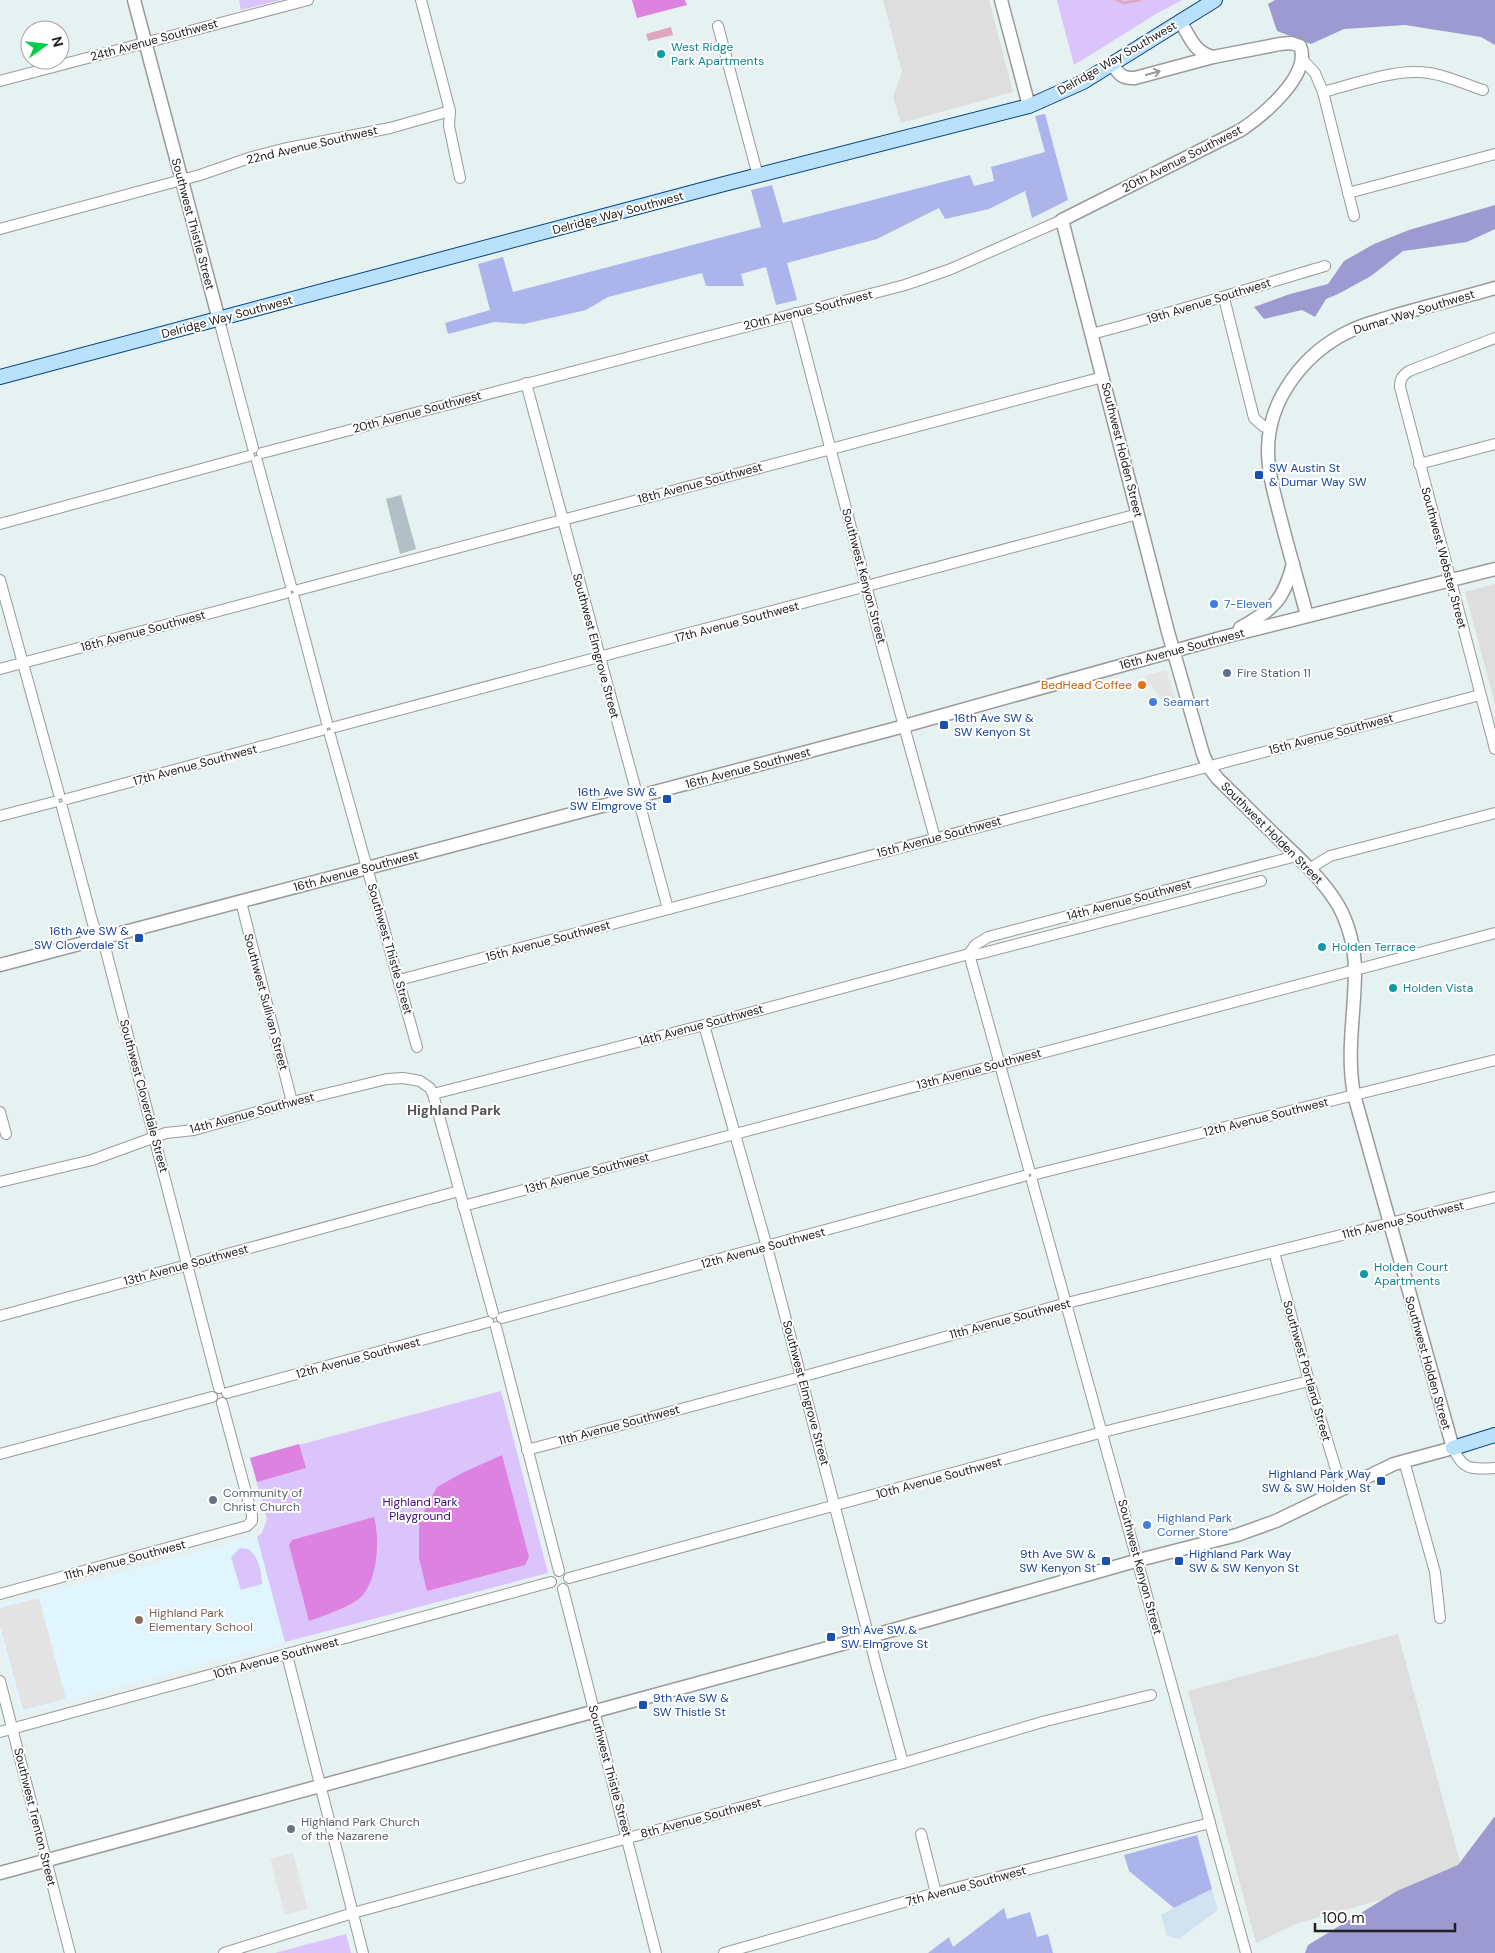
<svg xmlns="http://www.w3.org/2000/svg" width="1495" height="1953" viewBox="0 0 1495 1953" font-family="'DM Sans',sans-serif">
<style>
.residential{fill:#dddedd}
.education{fill:#e1f5ff}
.construction{fill:#b1bfc6}
.farmland{fill:#d1e3f0}
.grass{fill:#abb5ec}
.forest{fill:#9d9ad1}
.park{fill:#dbc3fb}
.pitch{fill:#de82e2}
.parking{fill:#e4e4e4}
.water{fill:#dfa6be}
.lines{fill:none;stroke-linecap:round;stroke-linejoin:round}
.stream{stroke:#dfa6be;stroke-width:2.5}
.minor-casing{stroke:#9a9a9a;stroke-width:12}
.tertiary-casing{stroke:#9a9a9a;stroke-width:15}
.secondary-casing{stroke:#02457d;stroke-width:16}
.minor{stroke:#fff;stroke-width:10}
.tertiary{stroke:#fff;stroke-width:12}
.secondary{stroke:#bae1fb;stroke-width:14}
.oneway{stroke:#9b9b9b}
.culture-dot{fill:#0f9aa8;stroke:#fff;stroke-width:2}
.transit-dot{fill:#1a4fb4;stroke:#fff;stroke-width:2}
.shop-dot{fill:#3f7fe0;stroke:#fff;stroke-width:2}
.service-dot{fill:#5c6f8a;stroke:#fff;stroke-width:2}
.food-dot{fill:#e8710a;stroke:#fff;stroke-width:2}
.worship-dot{fill:#6b7280;stroke:#fff;stroke-width:2}
.education-dot{fill:#8d6e63;stroke:#fff;stroke-width:2}
.labels{text-anchor:middle;stroke-width:4;stroke-linejoin:round;paint-order:stroke}
.street-label{font-size:12px;fill:#202020;stroke:#fff}
.culture-label{font-size:12px;fill:#0d838f;stroke:#fff;text-anchor:start}
.transit-label{font-size:12px;fill:#164399;stroke:#fff;text-anchor:start}
.shop-label{font-size:12px;fill:#366cbe;stroke:#fff;text-anchor:start}
.service-label{font-size:12px;fill:#4e5e75;stroke:#fff;text-anchor:start}
.food-label{font-size:12px;fill:#c56008;stroke:#fff;text-anchor:end}
.worship-label{font-size:12px;fill:#5b616d;stroke:#fff;text-anchor:start}
.park-label{font-size:12px;fill:#3d0884;stroke:#fff}
.education-label{font-size:12px;fill:#785e54;stroke:#fff;text-anchor:start}
.neighbourhood-label{font-size:14px;font-weight:bold;fill:#535353;stroke:#fff}
</style>
<rect width="100%" height="100%" fill="#e6f1f1"/>
<g class="residential">
<path d="M883 0H989L1013 92 901 123 893 97 902 72Z"/>
<path d="M1495 584V704L1465 592Z"/>
<path d="M1398 1634 1464 1877 1298 1923 1256 1943 1188 1691Z"/>
</g>
<path class="education" d="M257 1537 285 1642 21 1713 0 1634V1605Z"/>
<path class="construction" d="M401 495 416 549 400 554 386 499Z"/>
<path class="farmland" d="M1212 1889 1218 1910 1179 1939 1167 1936 1161 1915Z"/>
<g class="grass">
<path d="M1045 114 1068 200 1032 218 1025 191 989 209 945 219 939 208 877 239 787 263 797 300 776 305 766 267 741 274 744 286H706L702 273 608 297 586 310 524 324 494 322 448 334 445 323 490 310 478 264 503 257 513 292 761 227 751 190 772 185 783 223 970 175 974 186 994 181 991 167 1045 152 1035 116Z"/>
<path d="M1197 1835 1212 1889 1174 1908 1129 1871 1124 1855Z"/>
<path d="M1004 1908 1007 1919 1030 1912 1037 1937 1048 1934 1053 1953H928L949 1937 953 1947Z"/>
</g>
<g class="forest">
<path d="M1275 0H1495V45L1481 37 1405 25 1344 29 1311 44 1277 31 1268 4Z"/>
<path d="M1495 205V229L1467 242 1403 251 1371 276 1338 294 1326 299 1315 317 1302 310 1264 319 1254 307 1290 294 1328 284 1344 261 1374 244 1409 230Z"/>
<path d="M1495 1816V1953H1305L1308 1945 1397 1891 1458 1865Z"/>
</g>
<g class="park">
<path d="M239 0H281L241 10Z"/>
<path d="M1057 0H1182L1156 14 1074 65Z"/>
<path d="M501 1391 548 1573 285 1642 257 1537 262 1533 267 1519 250 1458Z"/>
<path d="M240 1548 248 1549C259 1557 261 1570 262 1584L241 1590 231 1557Z"/>
<path d="M346 1934 351 1953H275Z"/>
</g>
<g class="pitch">
<path d="M632 0H685L687 5 637 18Z"/>
<path d="M299 1444 306 1468 257 1482 250 1458Z"/>
<path d="M502 1455 529 1557 525 1565 427 1591 419 1558V1521L437 1487 462 1473Z"/>
<path d="M374 1517C380 1538 378 1578 362 1596 351 1607 323 1616 309 1621L289 1545 292 1540Z"/>
</g>
<g class="parking">
<path d="M1166 670 1177 704 1167 707 1144 676Z"/>
<path d="M39 1598 66 1699 23 1710 0 1626V1608Z"/>
<path d="M293 1853 308 1909 285 1915 270 1859Z"/>
</g>
<path class="water" d="M671 27 673 35 648 41 646 34Z"/>
<g class="lines">
<path class="stream" d="M1117 0 1124 3 1140 0"/>
<defs>
<g id="minor">
<path d="M421 0 450 111 449 126 460 178"/>
<path d="M718 26 758 176"/>
<path d="M1302 59 1315 73 1323 92 1354 216"/>
<path d="M0 81 308 0"/>
<path d="M1323 92C1350 85 1390 71 1417 72 1439 72 1462 83 1483 90"/>
<path d="M1348 193 1495 154"/>
<path d="M0 229 200 175 252 157 283 149 390 128 450 111"/>
<path d="M1224 298 1254 418 1263 426 1271 429"/>
<path d="M795 313 884 654 935 838"/>
<path d="M219 320 253 448"/>
<path d="M1091 334C1170 314 1247 289 1325 266"/>
<path d="M1495 338 1409 371C1402 376 1400 379 1400 387L1495 749"/>
<path d="M526 383 668 909"/>
<path d="M262 453 905 285 951 269 1062 220"/>
<path d="M257 461 291 586"/>
<path d="M1419 464 1495 444"/>
<path d="M0 524 249 456"/>
<path d="M0 580 59 794"/>
<path d="M298 590 1103 377"/>
<path d="M294 598 327 723"/>
<path d="M0 669 286 593"/>
<path d="M335 727 1138 514"/>
<path d="M330 735 417 1047"/>
<path d="M67 799 322 730"/>
<path d="M62 807 93 924 106 951 219 1388"/>
<path d="M0 816 54 802"/>
<path d="M1309 869 1330 856 1495 813"/>
<path d="M241 902 292 1102"/>
<path d="M969 954 975 945 988 937 1296 856"/>
<path d="M969 954 1029 1169"/>
<path d="M399 980 1480 695"/>
<path d="M704 1025 767 1247 878 1672 903 1763"/>
<path d="M433 1094 704 1025 969 954H979L1261 881"/>
<path d="M0 1112 6 1134"/>
<path d="M1036 1174 1495 1060"/>
<path d="M1032 1181 1246 1953"/>
<path d="M0 1182 92 1160 166 1133 194 1130 292 1102 387 1079 403 1078 420 1081 430 1088 433 1094 493 1313"/>
<path d="M463 1206 1495 933"/>
<path d="M1274 1252 1309 1381 1342 1489"/>
<path d="M0 1316 459 1191"/>
<path d="M502 1318 1024 1176"/>
<path d="M496 1327 559 1571"/>
<path d="M227 1393 488 1322"/>
<path d="M1453 1448C1463 1471 1472 1469 1495 1468"/>
<path d="M527 1450 801 1377 1067 1303 1495 1197"/>
<path d="M0 1454 212 1397"/>
<path d="M1404 1461 1435 1572 1440 1618"/>
<path d="M569 1578 1103 1432 1309 1381"/>
<path d="M563 1589 656 1953"/>
<path d="M0 1594 247 1526 252 1521V1515L222 1403"/>
<path d="M287 1655 363 1953"/>
<path d="M0 1681 70 1953"/>
<path d="M0 1732 551 1582"/>
<path d="M921 1834 936 1893"/>
<path d="M224 1953 353 1913 903 1763 1046 1721 1151 1695"/>
<path d="M724 1953 936 1893 1210 1823"/>
</g>
<g id="tertiary">
<path d="M134 0 219 320"/>
<path d="M1001 0 1029 106"/>
<path d="M1112 64C1119 74 1122 79 1135 78L1213 57"/>
<path d="M1307 616C1299 585 1290 555 1282 524 1276 500 1268 475 1268 450 1268 399 1305 352 1350 331 1363 324 1378 321 1393 316 1427 306 1461 298 1495 288"/>
<path d="M1240 628C1273 609 1283 602 1293 564"/>
<path d="M0 965 897 728 1224 637 1495 569"/>
<path d="M0 1873 868 1637 1139 1560 1237 1535 1276 1521 1394 1464 1453 1448 1354 1095C1346 1051 1355 1014 1355 971 1355 949 1349 924 1338 905 1323 880 1301 860 1280 840 1259 820 1239 799 1218 779L1208 766 1203 754 1168 632 1062 220 1241 130C1262 116 1312 75 1300 46L1291 43 1280 44 1213 57C1194 52 1190 37 1180 21"/>
</g>
<g id="secondary">
<path d="M0 377 724 184 1029 106 1083 82 1215 0"/>
<path d="M1453 1448 1495 1435"/>
</g>
</defs>
<use href="#minor" class="minor-casing"/>
<use href="#tertiary" class="tertiary-casing"/>
<use href="#secondary" class="secondary-casing"/>
<use href="#minor" class="minor"/>
<use href="#tertiary" class="tertiary"/>
<use href="#secondary" class="secondary"/>
</g>
<defs><path id="oneway-shaft" d="M-6 0H5M1.5-3L5.5 0L1.5 3" fill="none" stroke-width="1.6" stroke-linecap="round" stroke-linejoin="round" transform="scale(1.25)"/></defs>
<use class="oneway" href="#oneway-shaft" transform="translate(1153 73) rotate(-16)"/>
<g class="culture-dot">
<circle cx="661" cy="54" r="5"/>
<circle cx="1322" cy="947" r="5"/>
<circle cx="1393" cy="988" r="5"/>
<circle cx="1364" cy="1274" r="5"/>
</g>
<g class="transit-dot">
<rect x="1254" y="470" width="10" height="10" rx="2.5"/>
<rect x="939" y="720" width="10" height="10" rx="2.5"/>
<rect x="662" y="794" width="10" height="10" rx="2.5"/>
<rect x="134" y="933" width="10" height="10" rx="2.5"/>
<rect x="1376" y="1476" width="10" height="10" rx="2.5"/>
<rect x="1101" y="1556" width="10" height="10" rx="2.5"/>
<rect x="1174" y="1556" width="10" height="10" rx="2.5"/>
<rect x="826" y="1632" width="10" height="10" rx="2.5"/>
<rect x="638" y="1700" width="10" height="10" rx="2.5"/>
</g>
<g class="shop-dot">
<circle cx="1214" cy="604" r="5"/>
<circle cx="1153" cy="702" r="5"/>
<circle cx="1147" cy="1525" r="5"/>
</g>
<circle class="service-dot" cx="1227" cy="673" r="5"/>
<circle class="food-dot" cx="1142" cy="685" r="5"/>
<g class="worship-dot">
<circle cx="213" cy="1500" r="5"/>
<circle cx="291" cy="1829" r="5"/>
</g>
<circle class="education-dot" cx="139" cy="1620" r="5"/>
<g class="labels">
<g class="street-label">
<text transform="translate(154 40) rotate(-15)" y="4">24th Avenue Southwest</text>
<text transform="translate(1117 58) rotate(-30)" y="4">Delridge Way Southwest</text>
<text transform="translate(312 145) rotate(-13)" y="4">22nd Avenue Southwest</text>
<text transform="translate(1182 159) rotate(-27)" y="4">20th Avenue Southwest</text>
<text transform="translate(618 213) rotate(-15)" y="4">Delridge Way Southwest</text>
<text transform="translate(193 224) rotate(75)" y="4">Southwest Thistle Street</text>
<text transform="translate(1209 301) rotate(-17)" y="4">19th Avenue Southwest</text>
<text transform="translate(808 310) rotate(-14)" y="4">20th Avenue Southwest</text>
<text transform="translate(1414 312) rotate(-17)" y="4">Dumar Way Southwest</text>
<text transform="translate(227 317) rotate(-15)" y="4">Delridge Way Southwest</text>
<text transform="translate(417 412) rotate(-15)" y="4">20th Avenue Southwest</text>
<text transform="translate(1122 450) rotate(76)" y="4">Southwest Holden Street</text>
<text transform="translate(700 483) rotate(-15)" y="4">18th Avenue Southwest</text>
<text transform="translate(1444 558) rotate(75)" y="4">Southwest Webster Street</text>
<text transform="translate(864 576) rotate(75)" y="4">Southwest Kenyon Street</text>
<text transform="translate(737 622) rotate(-15)" y="4">17th Avenue Southwest</text>
<text transform="translate(143 631) rotate(-15)" y="4">18th Avenue Southwest</text>
<text transform="translate(596 646) rotate(75)" y="4">Southwest Elmgrove Street</text>
<text transform="translate(1182 649) rotate(-15)" y="4">16th Avenue Southwest</text>
<text transform="translate(1331 734) rotate(-15)" y="4">15th Avenue Southwest</text>
<text transform="translate(195 765) rotate(-15)" y="4">17th Avenue Southwest</text>
<text transform="translate(748 768) rotate(-15)" y="4">16th Avenue Southwest</text>
<text transform="translate(1272 833) rotate(45)" y="4">Southwest Holden Street</text>
<text transform="translate(939 837) rotate(-15)" y="4">15th Avenue Southwest</text>
<text transform="translate(356 871) rotate(-15)" y="4">16th Avenue Southwest</text>
<text transform="translate(1129 900) rotate(-15)" y="4">14th Avenue Southwest</text>
<text transform="translate(548 941) rotate(-15)" y="4">15th Avenue Southwest</text>
<text transform="translate(390 949) rotate(74)" y="4">Southwest Thistle Street</text>
<text transform="translate(266 1002) rotate(75)" y="4">Southwest Sullivan Street</text>
<text transform="translate(701 1025) rotate(-15)" y="4">14th Avenue Southwest</text>
<text transform="translate(979 1069) rotate(-15)" y="4">13th Avenue Southwest</text>
<text transform="translate(144 1096) rotate(75)" y="4">Southwest Cloverdale Street</text>
<text transform="translate(252 1113) rotate(-15)" y="4">14th Avenue Southwest</text>
<text transform="translate(1266 1117) rotate(-14)" y="4">12th Avenue Southwest</text>
<text transform="translate(587 1173) rotate(-15)" y="4">13th Avenue Southwest</text>
<text transform="translate(1403 1220) rotate(-14)" y="4">11th Avenue Southwest</text>
<text transform="translate(763 1248) rotate(-15)" y="4">12th Avenue Southwest</text>
<text transform="translate(186 1265) rotate(-15)" y="4">13th Avenue Southwest</text>
<text transform="translate(1010 1319) rotate(-15)" y="4">11th Avenue Southwest</text>
<text transform="translate(358 1358) rotate(-15)" y="4">12th Avenue Southwest</text>
<text transform="translate(1428 1363) rotate(74)" y="4">Southwest Holden Street</text>
<text transform="translate(1307 1371) rotate(74)" y="4">Southwest Portland Street</text>
<text transform="translate(806 1393) rotate(75)" y="4">Southwest Elmgrove Street</text>
<text transform="translate(619 1425) rotate(-15)" y="4">11th Avenue Southwest</text>
<text transform="translate(939 1478) rotate(-15)" y="4">10th Avenue Southwest</text>
<text transform="translate(125 1560) rotate(-15)" y="4">11th Avenue Southwest</text>
<text transform="translate(1140 1567) rotate(75)" y="4">Southwest Kenyon Street</text>
<text transform="translate(276 1658) rotate(-15)" y="4">10th Avenue Southwest</text>
<text transform="translate(610 1771) rotate(75)" y="4">Southwest Thistle Street</text>
<text transform="translate(35 1817) rotate(76)" y="4">Southwest Trenton Street</text>
<text transform="translate(701 1818) rotate(-15)" y="4">8th Avenue Southwest</text>
<text transform="translate(966 1886) rotate(-15)" y="4">7th Avenue Southwest</text>
</g>
<g class="culture-label">
<text x="671" y="51">West Ridge<tspan x="671" dy="14">Park Apartments</tspan></text>
<text x="1332" y="951">Holden Terrace</text>
<text x="1403" y="992">Holden Vista</text>
<text x="1374" y="1271">Holden Court<tspan x="1374" dy="14">Apartments</tspan></text>
</g>
<g class="transit-label">
<text x="1269" y="472">SW Austin St<tspan x="1269" dy="14">&amp; Dumar Way SW</tspan></text>
<text x="954" y="722">16th Ave SW &amp;<tspan x="954" dy="14">SW Kenyon St</tspan></text>
<text x="657" y="796" text-anchor="end">16th Ave SW &amp;<tspan x="657" dy="14">SW Elmgrove St</tspan></text>
<text x="129" y="935" text-anchor="end">16th Ave SW &amp;<tspan x="129" dy="14">SW Cloverdale St</tspan></text>
<text x="1371" y="1478" text-anchor="end">Highland Park Way<tspan x="1371" dy="14">SW &amp; SW Holden St</tspan></text>
<text x="1096" y="1558" text-anchor="end">9th Ave SW &amp;<tspan x="1096" dy="14">SW Kenyon St</tspan></text>
<text x="1189" y="1558">Highland Park Way<tspan x="1189" dy="14">SW &amp; SW Kenyon St</tspan></text>
<text x="841" y="1634">9th Ave SW &amp;<tspan x="841" dy="14">SW Elmgrove St</tspan></text>
<text x="653" y="1702">9th Ave SW &amp;<tspan x="653" dy="14">SW Thistle St</tspan></text>
</g>
<g class="shop-label">
<text x="1224" y="608">7-Eleven</text>
<text x="1163" y="706">Seamart</text>
<text x="1157" y="1522">Highland Park<tspan x="1157" dy="14">Corner Store</tspan></text>
</g>
<g class="service-label">
<text x="1237" y="677">Fire Station 11</text>
</g>
<g class="food-label">
<text x="1132" y="689">BedHead Coffee</text>
</g>
<g class="worship-label">
<text x="223" y="1497">Community of<tspan x="223" dy="14">Christ Church</tspan></text>
<text x="301" y="1826">Highland Park Church<tspan x="301" dy="14">of the Nazarene</tspan></text>
</g>
<g class="park-label">
<text x="420" y="1506">Highland Park<tspan x="420" dy="14">Playground</tspan></text>
</g>
<g class="education-label">
<text x="149" y="1617">Highland Park<tspan x="149" dy="14">Elementary School</tspan></text>
</g>
<g class="neighbourhood-label">
<text x="454" y="1115">Highland Park</text>
</g>
</g>
<g transform="translate(45 45) rotate(75)"><circle r="24" fill="#ffffff" stroke="#a6a6a6"/>
<path d="M0-4L9 19L0 12L-9 19Z" fill="#00d048"/>
<text y="-8" font-size="14" font-weight="bold" text-anchor="middle" fill="#202020">N</text>
</g>
<path d="M1315 1923v8h140v-8" fill="none" stroke="#202020" stroke-width="2.5"/>
<text x="1322" y="1923" font-size="15" fill="#202020" stroke="#ffffff" stroke-width="4" paint-order="stroke">100 m</text>
</svg>
